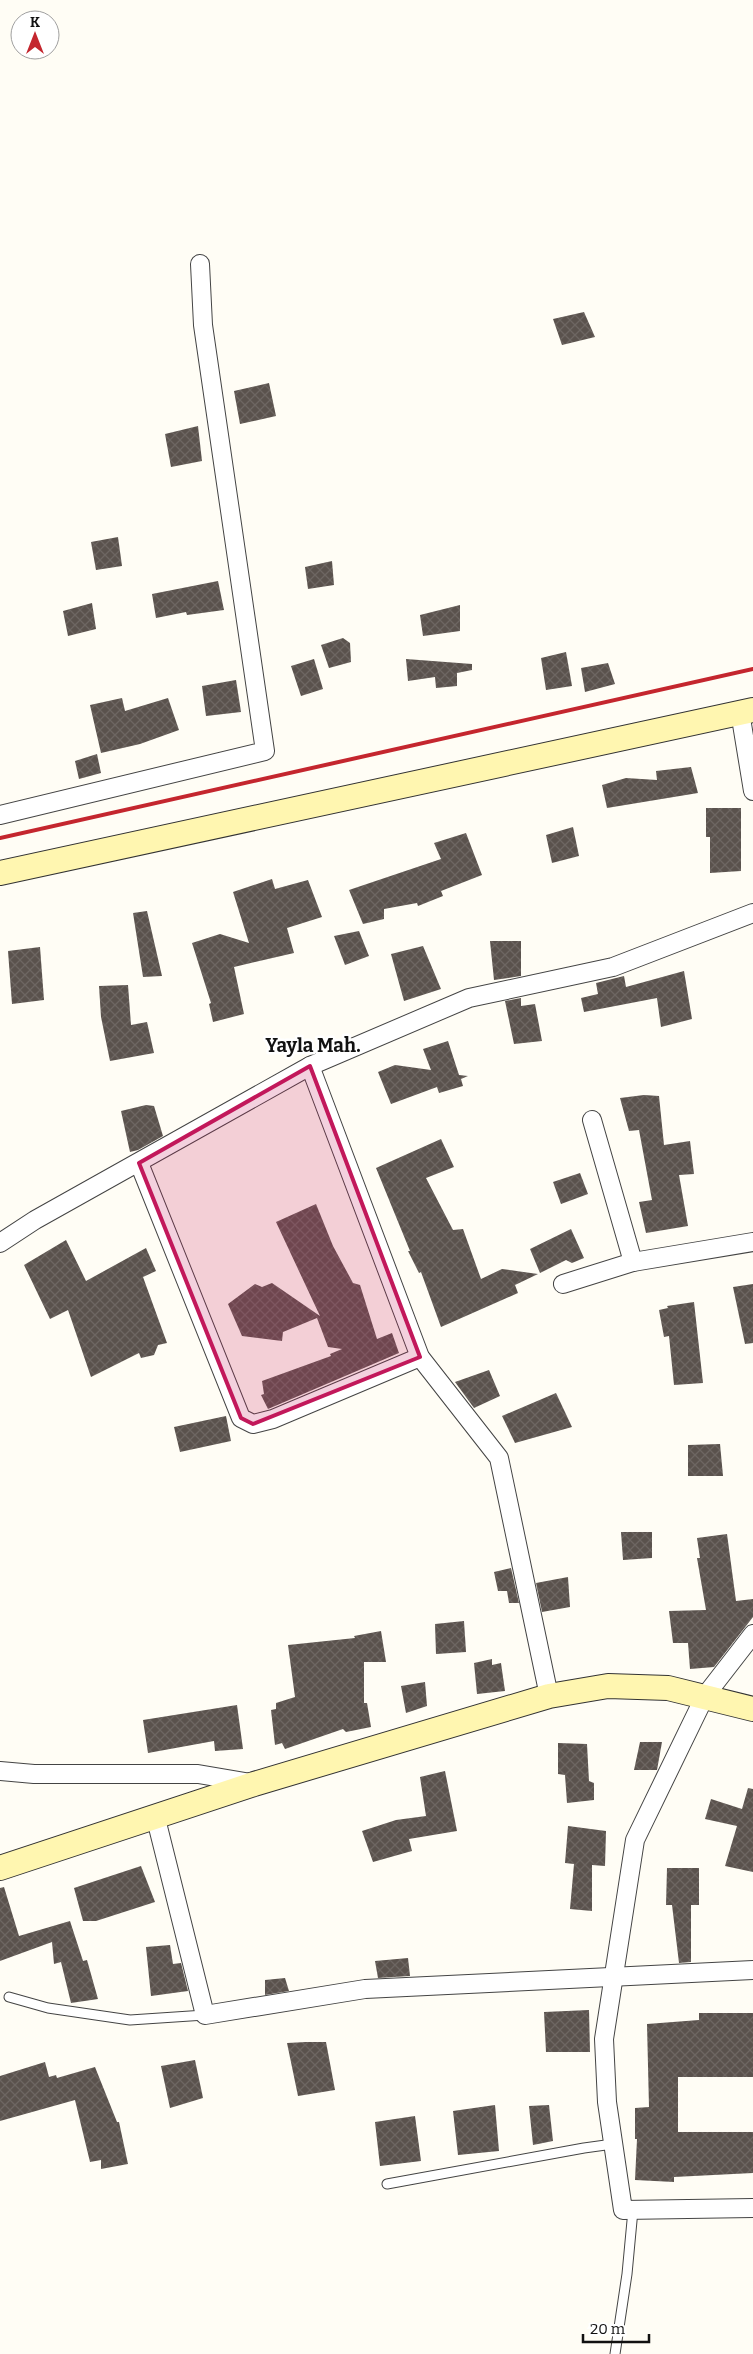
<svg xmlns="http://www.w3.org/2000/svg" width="753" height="2354" viewBox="0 0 753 2354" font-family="Bitter,serif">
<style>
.building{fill:url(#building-cross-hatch)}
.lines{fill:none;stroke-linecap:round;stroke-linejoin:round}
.lane-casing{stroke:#444;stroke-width:11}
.street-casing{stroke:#444;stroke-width:20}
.secondary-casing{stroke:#333;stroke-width:26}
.lane{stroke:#fff;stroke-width:9}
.street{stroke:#fff;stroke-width:18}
.secondary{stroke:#fff6b0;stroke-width:24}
.rail{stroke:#c4262e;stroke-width:4}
.marked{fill:#c2185b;fill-opacity:0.2;stroke:#c2185b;stroke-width:4;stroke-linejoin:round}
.labels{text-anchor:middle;stroke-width:5;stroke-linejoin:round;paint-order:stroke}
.district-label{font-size:19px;font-weight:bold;fill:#111;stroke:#fff}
</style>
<defs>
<pattern id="building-cross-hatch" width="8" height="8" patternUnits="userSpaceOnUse" patternTransform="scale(1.25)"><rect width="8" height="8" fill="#5a524d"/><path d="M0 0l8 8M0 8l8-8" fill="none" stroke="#6d6662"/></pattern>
</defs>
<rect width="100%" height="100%" fill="#fffdf5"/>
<g class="building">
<path d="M584 312 595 337 562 345 553 319Z"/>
<path d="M269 383 276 416 240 424 234 391Z"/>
<path d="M198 426 202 461 171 467 165 434Z"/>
<path d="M118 537 122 566 96 570 91 542Z"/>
<path d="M332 561 334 585 308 589 305 567Z"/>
<path d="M218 581 224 610 187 615 186 612 156 618 152 594Z"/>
<path d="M92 603 96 629 68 636 63 611Z"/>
<path d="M460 605V631L423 636 420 615Z"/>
<path d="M343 638 350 643 351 662 329 668 321 645Z"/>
<path d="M566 652 572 686 546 690 541 658Z"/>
<path d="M314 659 323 689 301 696 291 666Z"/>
<path d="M406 659 472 664V670L457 673V686L436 688 435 677 408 681Z"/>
<path d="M608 663 615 684 585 692 581 668Z"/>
<path d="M236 680 241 712 206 716 202 686Z"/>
<path d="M122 698 125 711 168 698 179 730 140 744 101 753 90 705Z"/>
<path d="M97 754 101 773 79 779 75 761Z"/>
<path d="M691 767 698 793 607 808 602 785 626 778 657 780 656 771Z"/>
<path d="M706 808H741V871L710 873V837H706Z"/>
<path d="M573 827 579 856 552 863 546 835Z"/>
<path d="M466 833 482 875 441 891 443 896 418 906 417 903 384 909V919L363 924 349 890 441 859 434 843Z"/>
<path d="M272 879 275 889 308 880 322 917 287 928 294 953 234 967 244 1014 213 1022 209 1004 211 1003 192 943 220 934 249 943 233 892Z"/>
<path d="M147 911 162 976 143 977 133 913Z"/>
<path d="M359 931 369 956 345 965 334 936Z"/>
<path d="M490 941H521V976L494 980Z"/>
<path d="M423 946 441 989 404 1001 391 954Z"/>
<path d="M40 947 44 1000 12 1004 8 951Z"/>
<path d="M684 971 692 1019 661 1027 657 998 584 1012 581 998 598 994 596 983 624 976 626 987Z"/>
<path d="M128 985 131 1025 147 1022 154 1053 110 1061 101 1017 99 986Z"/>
<path d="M521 998V1006L535 1004 542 1041 514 1044 505 1001Z"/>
<path d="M448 1041 459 1075 468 1076 461 1079 463 1086 439 1093 437 1087 391 1104 378 1072 395 1065 431 1070 423 1049Z"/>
<path d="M644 1095 659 1096 664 1145 690 1141 694 1174 679 1175 688 1226 646 1233 639 1202 652 1200 639 1130 629 1131 620 1098Z"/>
<path d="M146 1105 154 1106 163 1136 138 1150 130 1152 121 1111Z"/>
<path d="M441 1139 454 1167 426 1178 453 1230 463 1229 481 1279 502 1269 538 1274 515 1285 518 1293 441 1327 421 1272 419 1273 408 1251H410L376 1168Z"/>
<path d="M580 1173 588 1194 561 1204 553 1182Z"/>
<path d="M316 1204 333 1246 353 1283 360 1285 377 1339 392 1333 399 1353 268 1409 261 1395 264 1394 262 1381 331 1356 330 1354 342 1349 328 1347 317 1318 283 1332 282 1341 242 1336 228 1304 255 1284 262 1287 272 1283 320 1316 276 1222Z"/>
<path d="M571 1229 584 1258 572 1263 566 1260 540 1273 530 1249Z"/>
<path d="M66 1240 86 1281 146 1248 156 1271 143 1277 167 1343 158 1345 154 1355 141 1358 139 1353 91 1377 68 1310 50 1319 24 1265Z"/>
<path d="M753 1284V1343L745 1344 733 1287Z"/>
<path d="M694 1302 703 1383 674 1385 669 1336 664 1337 659 1310 668 1308 667 1306Z"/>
<path d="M489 1370 500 1396 474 1408 455 1382Z"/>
<path d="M556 1393 572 1427 515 1443 502 1416Z"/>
<path d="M226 1416 231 1441 180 1452 174 1427Z"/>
<path d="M720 1444 723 1476H688V1445Z"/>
<path d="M621 1532H652V1558L623 1560Z"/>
<path d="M727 1534 736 1601 753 1599V1617L714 1667 690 1669 688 1643H673L669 1611 706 1610 697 1558H700L697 1538Z"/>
<path d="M511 1568 519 1603H509L507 1591H498L494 1572Z"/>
<path d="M568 1577 570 1607 542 1612 536 1583Z"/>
<path d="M464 1621 466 1652 436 1654 435 1624Z"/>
<path d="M381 1631 386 1662H364V1703H367L371 1727 346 1732 343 1729 285 1749 282 1743 275 1745 271 1710 276 1709V1703L295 1697 288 1645 355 1638 354 1636Z"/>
<path d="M492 1659V1665L501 1663 505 1691 477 1694 474 1663Z"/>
<path d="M425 1682 427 1706 406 1713 401 1686Z"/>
<path d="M237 1705 243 1749 215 1751 214 1741 148 1753 143 1720Z"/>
<path d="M640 1742H662L657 1770H634Z"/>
<path d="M558 1743 587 1744 589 1781 594 1783V1800L567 1803 565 1775 558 1774Z"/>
<path d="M445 1771 457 1831 409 1839 412 1851 373 1862 362 1831 396 1820 426 1816 420 1777Z"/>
<path d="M748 1788 753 1789V1872L725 1866 737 1826 705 1819 711 1799 742 1809Z"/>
<path d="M568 1826 606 1831 605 1866 592 1865V1911L570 1909 574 1864 565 1863Z"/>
<path d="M141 1866 155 1902 96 1921H83L74 1888Z"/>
<path d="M667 1868H699V1905H691V1962L679 1963 672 1905H666Z"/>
<path d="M4 1887 19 1936 70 1921 83 1961 87 1960 98 1999 71 2003 61 1962 54 1964 52 1942 0 1961V1888Z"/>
<path d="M170 1945 173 1964 181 1963 188 1991 151 1996 146 1947Z"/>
<path d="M408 1958 410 1976 378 1978 375 1961Z"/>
<path d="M285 1978 289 1991 265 1995V1980Z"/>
<path d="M589 2010 590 2052H546L544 2012Z"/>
<path d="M699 2013H753V2077H678V2132H753V2173L674 2177V2182L635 2180 637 2139H635V2108L649 2107 647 2024 699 2020Z"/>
<path d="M306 2042H326L335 2090 298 2096 287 2043Z"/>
<path d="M195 2060 203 2098 170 2108 161 2066Z"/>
<path d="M45 2062 49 2077 56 2075 57 2078 95 2067 117 2122H119L128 2164 101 2169V2160L90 2162 75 2100 0 2121V2076Z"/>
<path d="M495 2105 499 2151 458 2155 453 2111Z"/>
<path d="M549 2105 553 2141 533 2145 529 2106Z"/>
<path d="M415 2116 421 2161 380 2166 375 2122Z"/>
</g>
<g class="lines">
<defs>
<g id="lane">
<path d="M9 1997 48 2008 130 2020 205 2015"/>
<path d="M387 2184 584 2148 613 2144"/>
<path d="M615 2354 627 2274 633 2210"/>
</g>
<g id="street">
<path d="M740 712 753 791"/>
<path d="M0 815 265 751 203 325 200 264"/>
<path d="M310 1066 420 1357 499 1458 549 1696"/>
<path d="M592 1120 633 1262"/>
<path d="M139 1163 241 1418 253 1424 273 1419 420 1357"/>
<path d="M0 1243 35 1220 310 1066 469 998 613 967 753 913"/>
<path d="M563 1284 633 1262 753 1242"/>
<path d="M753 1634 705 1696 635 1840 604 2039 607 2102 623 2210 753 2208"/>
<path d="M0 1771 34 1774H198L251 1783"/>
<path d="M155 1815 205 2015 365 1989 753 1970"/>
</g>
<g id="secondary">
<path d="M0 873 753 710"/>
<path d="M0 1868 254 1784 549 1696 608 1686 668 1688 753 1709"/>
</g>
</defs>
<use href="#lane" class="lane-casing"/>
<use href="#street" class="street-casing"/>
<use href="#secondary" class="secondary-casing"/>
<use href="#lane" class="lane"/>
<use href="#street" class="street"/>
<use href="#secondary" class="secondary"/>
<path class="rail" d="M0 838 753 669"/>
</g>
<path class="marked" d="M310 1066 420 1357 253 1424 241 1418 139 1163Z"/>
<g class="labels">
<g class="district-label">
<text x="313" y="1052">Yayla Mah.</text>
</g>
</g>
<g transform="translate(35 35)"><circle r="24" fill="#ffffff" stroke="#a0a0a0"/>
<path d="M0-4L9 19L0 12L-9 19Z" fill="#c4262e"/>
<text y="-8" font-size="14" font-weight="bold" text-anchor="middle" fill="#111111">K</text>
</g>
<path d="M583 2334v8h66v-8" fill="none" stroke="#111111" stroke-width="2.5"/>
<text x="590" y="2334" font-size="15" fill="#111111" stroke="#ffffff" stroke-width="4" paint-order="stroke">20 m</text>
</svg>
